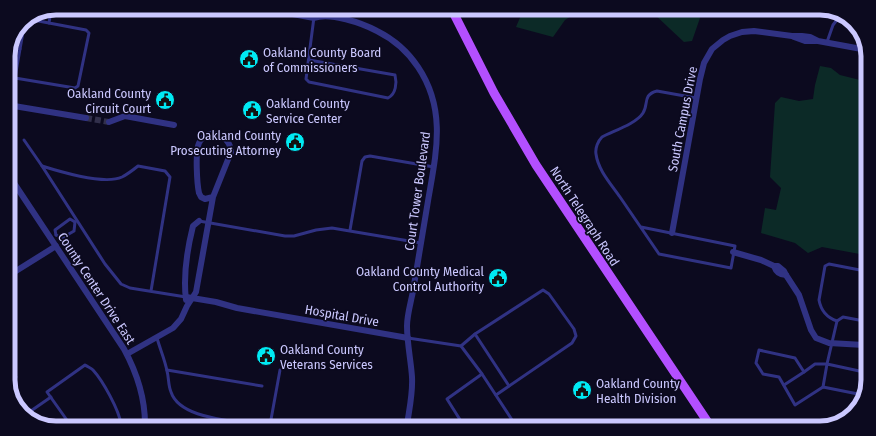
<svg xmlns="http://www.w3.org/2000/svg" width="876" height="436" viewBox="0 0 876 436" font-family="'Fira Sans Condensed',sans-serif">
<style>
.green{fill:#0c2a27}
.lines{fill:none;stroke-linecap:round;stroke-linejoin:round}
.minor-tunnel{stroke:#32304c;stroke-width:6;stroke-dasharray:6 3;stroke-linecap:butt}
.service{stroke:#303283;stroke-width:3}
.minor{stroke:#303283;stroke-width:6}
.primary{stroke:#b34fff;stroke-width:9}
.labels{text-anchor:middle;stroke-width:3.5;stroke-linejoin:round;paint-order:stroke}
.poi-label{font-size:13px;fill:#cbc8ff;stroke:#0c0a1f;text-anchor:start}
.street-label{font-size:13px;fill:#cbc8ff;stroke:#0c0a1f}
.rim{fill:none;stroke:#cbc8ff;stroke-width:5}
</style>
<rect width="100%" height="100%" fill="#0c0a1f"/>
<g class="green">
<path d="M526 11H579L565 20 553 37 516 27 522 13Z"/>
<path d="M652 12H699L700 18 692 41 684 42Z"/>
<path d="M820 66 831 68 840 75 868 82 865 255 822 247 808 253 795 243 761 233 765 208 776 210 781 188 770 177 775 103 781 97 799 101 813 99 815 85Z"/>
</g>
<g class="lines">
<path class="minor-tunnel" d="M86 118 109 122"/>
<g class="service">
<path d="M830 13 837 19"/>
<path d="M28 19 49 23"/>
<path d="M827 42 833 25 842 13"/>
<path d="M11 47 20 49 15 78 75 88 78 86 89 33 86 30 49 23 51 10"/>
<path d="M20 49 25 21"/>
<path d="M309 60 395 75C397 83 396 94 388 98L309 82 306 79 314 17"/>
<path d="M24 140 42 166"/>
<path d="M199 221 285 236H294L316 230 332 228 421 243"/>
<path d="M641 227 735 246 731 268 659 254C646 235 633 216 620 197 611 184 598 170 596 154 595 148 598 141 602 137 613 131 636 124 643 113 649 104 642 95 657 91L696 98"/>
<path d="M350 230 362 161 365 157 370 156 434 167"/>
<path d="M56 235 55 230 70 219 75 222"/>
<path d="M56 235 62 238 74 231 75 222"/>
<path d="M151 291 170 177 165 171 138 166C133 170 128 174 122 177 105 185 61 172 42 166L105 264 121 284 130 288 186 297"/>
<path d="M837 321C828 318 821 311 819 300L825 266 829 264 865 271"/>
<path d="M475 334 509 386"/>
<path d="M157 338C160 349 165 360 167 371 169 378 168 385 171 392 179 417 226 420 248 424"/>
<path d="M408 338 461 346 482 374 516 426"/>
<path d="M461 346 475 334 543 290 549 294 574 329 576 336 572 343 496 395"/>
<path d="M8 367 16 377"/>
<path d="M167 370 262 386"/>
<path d="M784 385 804 372"/>
<path d="M823 387 827 364 864 372"/>
<path d="M863 395 823 387 795 405 779 377 763 374 756 363 759 350 795 358 804 372 815 364H827L837 321 843 317 864 321"/>
<path d="M25 415 51 397"/>
<path d="M69 423 47 392 85 365C88 367 91 368 93 370 103 381 119 410 121 424"/>
<path d="M270 425 280 370"/>
<path d="M464 426 447 399 482 374"/>
</g>
<g class="minor">
<path d="M266 9 314 18C330 12 362 23 377 31 393 39 408 52 418 67 447 110 436 154 428 201 423 231 418 261 413 291 411 302 407 315 407 326 407 343 411 361 412 377 413 394 409 410 407 425"/>
<path d="M315 10 321 15"/>
<path d="M794 37 805 41H816"/>
<path d="M8 105 86 118"/>
<path d="M109 122 125 116 174 125"/>
<path d="M8 174 124 349C137 373 145 396 145 424"/>
<path d="M672 233 700 79 704 63 712 49 723 40 730 36 742 32 754 31 792 36H802L810 37 818 41 867 50"/>
<path d="M733 252 761 260 774 266H778L784 271 786 275 799 295 811 330 816 338 829 343 864 345"/>
<path d="M774 266C776 272 780 275 786 275"/>
<path d="M8 276 56 246"/>
<path d="M186 297 216 302 237 308 408 338"/>
<path d="M186 300C183 276 187 250 193 226L199 221"/>
<path d="M127 354 173 328 181 319 187 306 196 292 213 197 231 152C231 135 207 126 199 143 195 151 197 184 199 193L201 197 205 199 213 197"/>
</g>
<path class="primary" d="M452 10 494 93 536 165 711 427"/>
</g>
<defs>
<symbol id="civic-disc" viewBox="-11 -11 22 22"><circle r="9.5" fill="#00eaf3" stroke="#0c0a1f"/><path d="M-.6-6.5H3V-4.5H.6V-3L4-1V1h2V6H-6V1h2V-1L-.6-3ZM-1.2 2.5V6h2.4V2.5Z" fill="#111"/></symbol>
</defs>
<g fill-rule="evenodd">
<use href="#civic-disc" x="238" y="48" width="22" height="22"/>
<use href="#civic-disc" x="154" y="89" width="22" height="22"/>
<use href="#civic-disc" x="241" y="99" width="22" height="22"/>
<use href="#civic-disc" x="284" y="131" width="22" height="22"/>
<use href="#civic-disc" x="487" y="267" width="22" height="22"/>
<use href="#civic-disc" x="255" y="345" width="22" height="22"/>
<use href="#civic-disc" x="571" y="379" width="22" height="22"/>
</g>
<g class="labels">
<g class="poi-label">
<text x="263" y="57">Oakland County Board<tspan x="263" dy="15">of Commissioners</tspan></text>
<text x="151" y="98" text-anchor="end">Oakland County<tspan x="151" dy="15">Circuit Court</tspan></text>
<text x="266" y="108">Oakland County<tspan x="266" dy="15">Service Center</tspan></text>
<text x="281" y="140" text-anchor="end">Oakland County<tspan x="281" dy="15">Prosecuting Attorney</tspan></text>
<text x="484" y="276" text-anchor="end">Oakland County Medical<tspan x="484" dy="15">Control Authority</tspan></text>
<text x="280" y="354">Oakland County<tspan x="280" dy="15">Veterans Services</tspan></text>
<text x="596" y="388">Oakland County<tspan x="596" dy="15">Health Division</tspan></text>
</g>
<g class="street-label">
<text transform="translate(682 119) rotate(-79)" y="5">South Campus Drive</text>
<text transform="translate(417 191) rotate(-82)" y="5">Court Tower Boulevard</text>
<text transform="translate(585 216) rotate(57)" y="5">North Telegraph Road</text>
<text transform="translate(97 288) rotate(57)" y="5">County Center Drive East</text>
<text transform="translate(342 315) rotate(10)" y="5">Hospital Drive</text>
</g>
</g>
<path d="M0 0H876V436H0ZM56 15H820A41 41 0 0 1 861 56V380A41 41 0 0 1 820 421H56A41 41 0 0 1 15 380V56A41 41 0 0 1 56 15Z" fill="#0c0a1f" fill-rule="evenodd"/>
<path class="rim" d="M56 15H820A41 41 0 0 1 861 56V380A41 41 0 0 1 820 421H56A41 41 0 0 1 15 380V56A41 41 0 0 1 56 15Z"/>
</svg>
